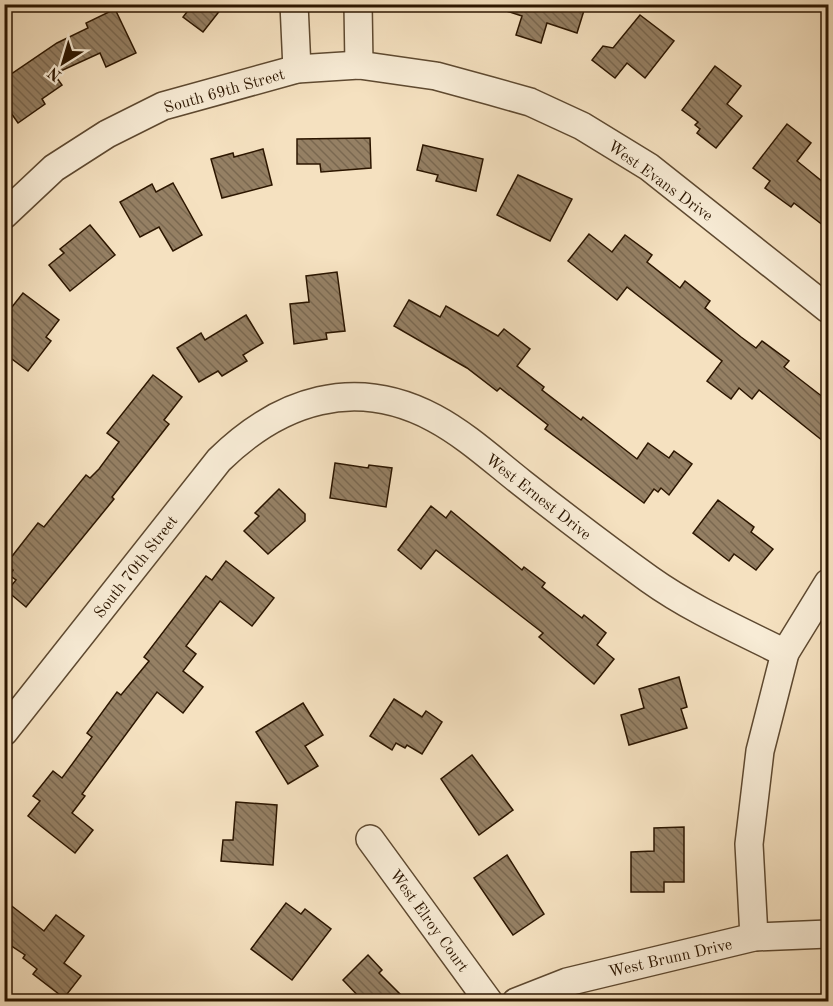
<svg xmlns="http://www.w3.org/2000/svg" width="833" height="1006" viewBox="0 0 833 1006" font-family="'Old Standard TT',serif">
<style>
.building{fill:url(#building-back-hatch);stroke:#2c1600;stroke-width:1.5}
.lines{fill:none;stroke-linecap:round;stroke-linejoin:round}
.minor-casing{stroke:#5e4930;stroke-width:30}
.minor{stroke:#f8ecd6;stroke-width:27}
.labels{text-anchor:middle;stroke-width:5;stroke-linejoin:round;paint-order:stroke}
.street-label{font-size:16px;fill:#2c1600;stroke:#f8ecd6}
</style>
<defs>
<pattern id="building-back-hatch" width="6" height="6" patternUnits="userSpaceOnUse" patternTransform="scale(1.5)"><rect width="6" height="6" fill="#958064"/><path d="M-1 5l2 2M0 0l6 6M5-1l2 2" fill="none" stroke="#7a6850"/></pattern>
</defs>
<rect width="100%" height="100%" fill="#f5e1c0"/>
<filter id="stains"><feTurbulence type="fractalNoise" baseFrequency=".00333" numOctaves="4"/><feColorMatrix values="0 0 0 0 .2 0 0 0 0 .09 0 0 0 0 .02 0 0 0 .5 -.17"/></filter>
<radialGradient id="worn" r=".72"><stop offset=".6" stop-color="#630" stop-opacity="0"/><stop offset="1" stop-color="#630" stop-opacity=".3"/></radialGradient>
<g class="building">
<path d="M193 4H225L203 32 183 17Z"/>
<path d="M501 4H586L577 33 547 23 541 43 516 35 522 16 500 9Z"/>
<path d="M115 9 136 53 106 67 100 53 54 74 62 85 42 99 45 104 18 123 4 103V79L57 43 88 28 86 23Z"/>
<path d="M640 15 674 41 645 78 627 63 615 78 592 60 603 46 613 48Z"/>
<path d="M715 66 741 86 727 104 742 116 716 148 697 133 700 129 695 125 698 122 682 110Z"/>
<path d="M787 124 811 143 797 161 828 186V229L794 203 791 207 765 188 770 181 753 168Z"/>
<path d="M370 138 371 168 321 172 320 164H297V139Z"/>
<path d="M423 145 483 159 476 191 436 181 438 175 417 170Z"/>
<path d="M263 149 272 185 222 198 211 159 233 153 234 157Z"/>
<path d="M518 175 572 199 550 241 497 215Z"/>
<path d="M173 183 202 235 173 251 159 227 140 237 120 202 152 184 156 192Z"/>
<path d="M90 225 115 255 70 291 49 265 64 253 60 249Z"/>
<path d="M589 234 612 252 625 235 652 255 647 262 680 288 685 281 710 301 705 308 741 337 756 348 762 341 789 361 784 367 828 401V445L759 390 752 399 739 388 731 399 707 381 722 361 627 287 617 300 568 261Z"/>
<path d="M337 272 345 331 326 333 327 339 294 344 290 304 309 302 306 276Z"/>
<path d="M23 293 59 320 46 337 51 341 28 371 4 353V317Z"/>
<path d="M409 300 440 317 446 306 498 336 504 329 530 349 517 366 544 387 542 390 581 420 583 417 637 459 648 443 669 458 674 451 692 464 669 495 661 488 658 492 654 489 644 503 545 429 548 425 500 388 497 391 467 368 394 326Z"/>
<path d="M246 315 263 343 243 355 247 361 222 376 218 371 199 382 177 348 201 333 205 340Z"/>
<path d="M153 375 182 397 164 420 169 424 112 497 114 499 26 607 7 591 16 580 9 575 13 570 6 564 38 523 44 527 86 475 90 478 99 469 119 442 107 433Z"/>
<path d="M335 463 368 468 369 465 392 468 386 507 330 498Z"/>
<path d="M279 489 305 514V521L268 554 244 531 259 516 255 513Z"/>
<path d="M718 500 754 527 751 532 773 549 756 570 734 554 729 561 693 533Z"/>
<path d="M431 506 446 518 451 511 522 570 524 567 545 583 542 587 582 618 584 615 606 633 597 645 614 659 594 684 539 637 543 633 436 550 421 569 398 550Z"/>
<path d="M226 561 274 598 252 626 220 601 186 646 196 654 183 671 203 687 183 713 157 692 82 794 85 796 72 813 93 830 75 853 28 816 40 801 33 796 53 771 62 778 92 737 87 733 117 692 121 695 149 661 144 657 206 576 212 580Z"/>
<path d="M679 677 687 707 681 709 687 728 629 745 621 715 644 708 639 689Z"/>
<path d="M394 699 422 717 426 711 442 722 422 754 407 745 405 748 396 743 392 750 370 736Z"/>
<path d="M303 703 323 735 305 746 318 766 288 784 256 732Z"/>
<path d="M472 755 513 810 479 835 441 779Z"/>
<path d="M236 802 277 805 273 865 221 861 223 840H233Z"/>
<path d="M684 827V882H664V892H631V852L654 851V828Z"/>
<path d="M507 855 544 914 513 935 474 878Z"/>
<path d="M4 900 44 931 56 915 84 936 64 963 81 976 64 998 33 974 37 969 23 958 25 955 4 941Z"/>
<path d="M286 903 301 914 305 909 331 929 292 980 251 949Z"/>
<path d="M368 955 382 970 379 973 408 1002H364L343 980Z"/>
</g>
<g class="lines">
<defs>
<g id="minor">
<path d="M294 4 297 69"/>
<path d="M358 4 359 65"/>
<path d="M4 215 54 168 107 134 163 106 297 69 359 65 436 76 491 91 530 102 582 126 649 167 828 309"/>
<path d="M4 732 219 460C280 400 355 376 434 418 466 435 494 461 522 483 564 516 606 548 649 579 691 609 739 630 785 653"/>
<path d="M370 839 489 1002"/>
<path d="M754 937 749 844 760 751 785 653 828 583"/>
<path d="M516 1002 567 982 754 937 828 934"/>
</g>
</defs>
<use href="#minor" class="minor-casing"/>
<use href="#minor" class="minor"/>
</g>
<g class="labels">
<g class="street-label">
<text transform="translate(224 90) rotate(-16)" y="6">South 69th Street</text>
<text transform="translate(661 180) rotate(36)" y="6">West Evans Drive</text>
<text transform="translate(539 496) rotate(38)" y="6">West Ernest Drive</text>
<text transform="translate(135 566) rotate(-52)" y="6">South 70th Street</text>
<text transform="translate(430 920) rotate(54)" y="6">West Elroy Court</text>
<text transform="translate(670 957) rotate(-13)" y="6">West Brunn Drive</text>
</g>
</g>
<rect width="833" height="1006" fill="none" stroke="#f5e1c0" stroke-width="24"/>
<rect x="6" y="6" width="821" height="994" fill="none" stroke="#2c1600" stroke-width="3"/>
<rect x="12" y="12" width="809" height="982" fill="none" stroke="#2c1600" stroke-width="1.5"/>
<g transform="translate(63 63) rotate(217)" stroke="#f8ecd6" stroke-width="4.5" paint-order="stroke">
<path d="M0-4.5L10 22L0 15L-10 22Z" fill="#2c1600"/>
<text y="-9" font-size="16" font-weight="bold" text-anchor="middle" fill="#2c1600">N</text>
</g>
<rect width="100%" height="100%" filter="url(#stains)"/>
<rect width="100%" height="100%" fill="url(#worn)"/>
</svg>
